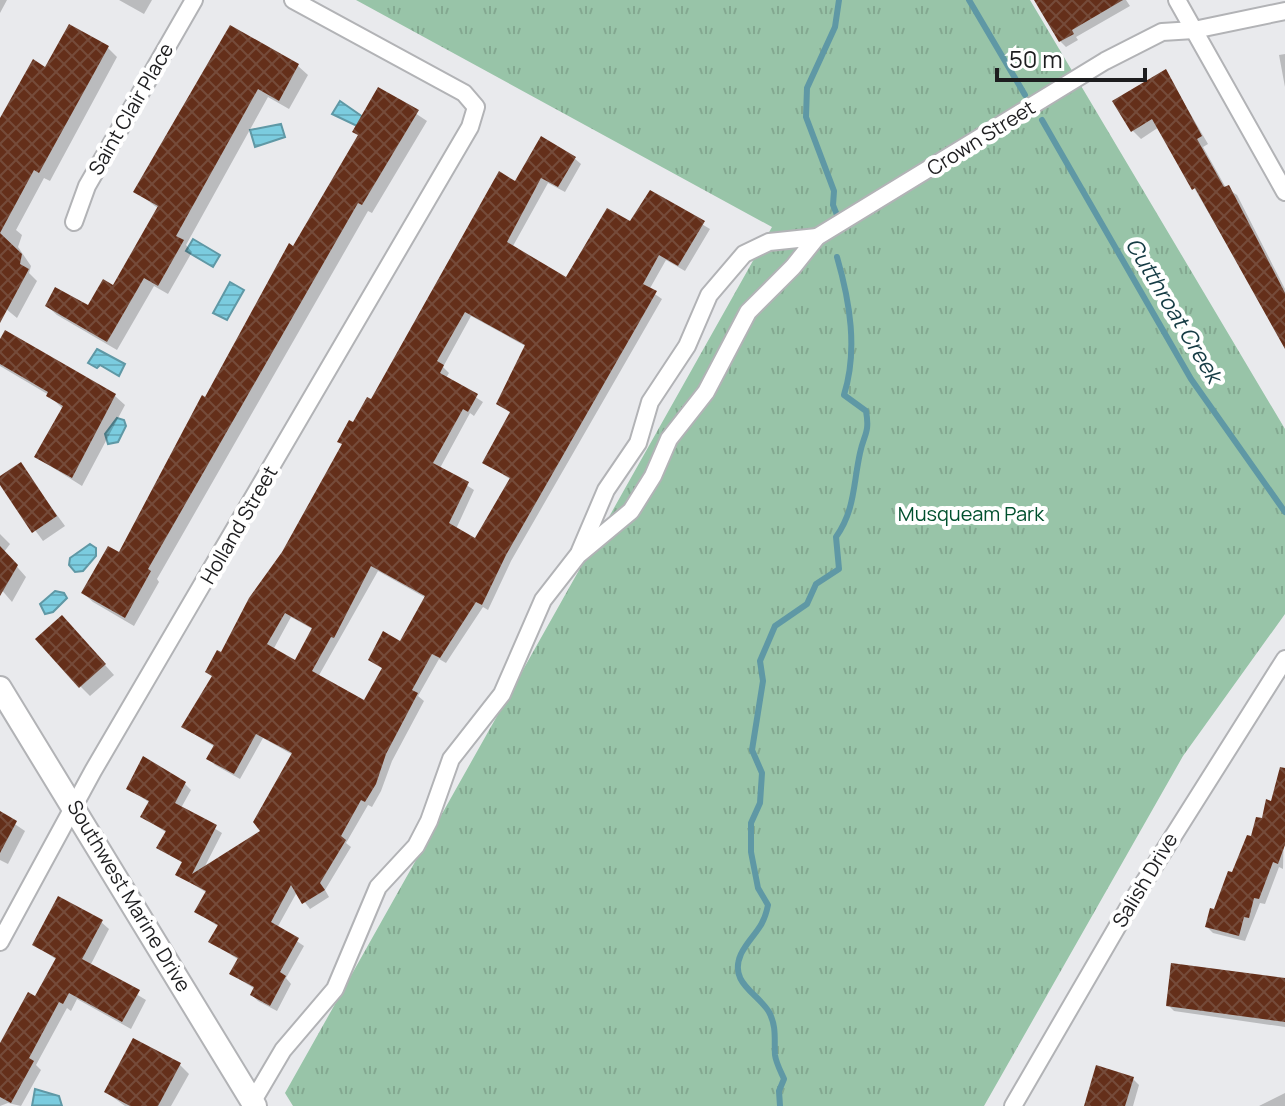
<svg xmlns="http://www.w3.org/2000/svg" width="1285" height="1106" viewBox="0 0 1285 1106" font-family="Manrope,sans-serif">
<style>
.park{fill:url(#park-tufts)}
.water{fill:url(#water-rules);stroke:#5f98a5;stroke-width:2}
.shadow{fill:#0003;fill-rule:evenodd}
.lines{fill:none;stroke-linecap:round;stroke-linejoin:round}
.stream{stroke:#5f98a5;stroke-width:6}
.building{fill:url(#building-cross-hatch);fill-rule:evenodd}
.street-casing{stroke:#b2b3b6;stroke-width:20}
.secondary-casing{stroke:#b2b3b6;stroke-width:26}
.street{stroke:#fff;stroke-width:16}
.secondary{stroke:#fff;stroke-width:22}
.labels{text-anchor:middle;stroke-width:8;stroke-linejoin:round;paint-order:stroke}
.street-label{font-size:20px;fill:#1d1d1f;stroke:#fff}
.park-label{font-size:20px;fill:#00502e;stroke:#fff}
.water-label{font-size:22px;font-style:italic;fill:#153b44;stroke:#fff}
</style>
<defs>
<pattern id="park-tufts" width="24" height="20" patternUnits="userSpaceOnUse" patternTransform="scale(2)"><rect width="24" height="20" fill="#98c4a8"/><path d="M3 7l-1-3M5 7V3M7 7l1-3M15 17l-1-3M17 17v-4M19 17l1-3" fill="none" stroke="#83a890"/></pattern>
<pattern id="water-rules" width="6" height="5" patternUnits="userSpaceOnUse" patternTransform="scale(2)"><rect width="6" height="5" fill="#7bccdf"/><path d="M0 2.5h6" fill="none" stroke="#6aafbf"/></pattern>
<pattern id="building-cross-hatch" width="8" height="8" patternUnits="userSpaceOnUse" patternTransform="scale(2)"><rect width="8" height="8" fill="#642f1a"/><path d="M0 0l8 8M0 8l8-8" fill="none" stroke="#754b3a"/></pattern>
</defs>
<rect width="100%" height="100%" fill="#e9eaed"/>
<path class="park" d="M356 0H1030L1285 429V614L1183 756 984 1106H293L285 1093 772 227Z"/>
<g class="water">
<path d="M340 101 363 117 357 126 332 114Z"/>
<path d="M281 124 285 137 255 147 250 130Z"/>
<path d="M193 239 220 255 213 267 186 251Z"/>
<path d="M230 282 244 290 227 320 213 313Z"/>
<path d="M97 349 125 364 119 376 100 365 97 368 88 363Z"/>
<path d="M117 418 124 420 126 426 118 442 108 444 105 434Z"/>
<path d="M90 544 96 548V556L83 571 75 572 69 565 70 558Z"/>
<path d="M55 591 64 593 67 598 53 612 45 614 40 604Z"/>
<path d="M35 1089 59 1096 62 1106H32Z"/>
</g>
<g class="shadow">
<path d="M0 0H7L0 13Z"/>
<path d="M119 0H152L144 14Z"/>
<path d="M1044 0H1126L1130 6 1076 37 1078 40 1066 47 1060 41Z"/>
<path d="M231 28 298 66 308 75 289 109 268 97 186 245 192 252 168 294 154 286 117 350 57 315 47 306 89 308 114 288 159 209 135 191Z"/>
<path d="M108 48 117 57 50 181 44 178 16 230 22 235 18 247 31 266 29 273 37 281 17 318 0 304V126L46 69Z"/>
<path d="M1285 54V87L1279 55Z"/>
<path d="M1166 72 1208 144 1203 147 1226 188 1237 195 1285 289V345L1159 127 1141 139 1133 131Z"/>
<path d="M379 89 427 121 372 213 368 211 157 579 159 582 134 626 93 602 83 593 120 555 360 136Z"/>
<path d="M574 158 581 164 565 192 548 183 513 246 567 280 631 223 650 193 710 229 685 271 666 260 649 290 662 299 511 561 488 610 483 607 446 663 439 659 418 696 424 701 392 761 381 791 372 807 368 805 346 843 351 847 325 890 329 897 310 909 297 892 277 928 304 946 286 978 291 984 277 1011 258 1001 252 995 255 989 231 974 239 960 211 942 219 927 197 912 207 893 177 874 183 863 159 848 167 833 143 817 150 803 128 788 185 784 191 790 181 808 222 833 203 870 263 832 293 755 263 738 240 779 215 765 209 759 215 747 183 727 214 678 207 672 222 655 284 553 354 425 516 183ZM471 316 527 347 498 403 512 414 485 462 511 480 476 540 456 529 474 490 440 468 470 413 474 416 483 402 446 378 449 373 443 367ZM378 571 426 598 401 644 370 659 383 669 364 703 318 677ZM291 617 314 630 296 662 273 650Z"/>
<path d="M0 343 115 396 125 405 82 486 36 457 63 409 49 395 0 366Z"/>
<path d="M22 467 65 526 43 541 0 482Z"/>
<path d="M0 534 10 544 4 552 26 577 12 602 0 588Z"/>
<path d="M71 627 114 675 90 696 81 687Z"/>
<path d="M1285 785 1283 869 1279 867 1265 904 1260 903 1245 941 1213 933 1207 927Z"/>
<path d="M0 814 25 831 8 864 0 860Z"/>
<path d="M101 922 109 929 90 966 146 1000 131 1029 77 999 71 1011 67 1008 36 1065 41 1070 21 1106 8 1103 0 1106V1046L36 999 57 960 34 944Z"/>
<path d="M1285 980V1027L1174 1011 1168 1005Z"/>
<path d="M180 1065 189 1074 171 1106H125L106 1092Z"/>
<path d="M1133 1079 1139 1085 1133 1106H1086Z"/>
<path d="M1285 1093V1106H1259Z"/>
</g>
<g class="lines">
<g class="stream">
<path d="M969 0 1025 95"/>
<path d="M1042 120 1191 379 1285 512"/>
<path d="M837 215 833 205 834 191 806 117 807 88 835 27 839 0"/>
<path d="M780 1106 779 1091 784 1079C781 1072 776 1063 775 1055 774 1040 777 1027 769 1012 758 993 728 983 741 954 751 934 763 931 768 905L758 888 751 852V823L760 803 762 773 752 750 763 681 760 661 775 626 807 604 816 584 839 569 836 537C855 510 853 485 860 453 864 434 870 433 866 411L844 395C858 350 850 302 837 257"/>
</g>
</g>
<g class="building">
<path d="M1034 0H1123L1072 30 1074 34 1059 42Z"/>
<path d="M69 24 109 46 39 173 34 170 0 233V118L33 59 45 67Z"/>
<path d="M230 25 299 64 279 101 258 89 176 236 184 240 158 286 144 278 107 342 45 306 55 287 88 305 103 279 113 285 158 206 133 192Z"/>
<path d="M1166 69 1202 136 1197 139 1224 187 1229 185 1285 293V349L1195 188 1192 190 1152 119 1131 132 1112 101Z"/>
<path d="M378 87 419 110 362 205 358 203 148 569 151 571 125 618 81 593 108 546 119 552 202 395 205 397 289 243 293 246 358 135 352 132Z"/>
<path d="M541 136 576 157 558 187 541 178 507 242 566 277 607 208 630 221 650 190 705 221 678 266 659 255 643 284 657 291 506 555 482 605 476 602 440 658 432 654 412 690 418 693 386 754 376 784 365 802 361 800 341 836 346 840 320 883 325 890 302 904 291 885 271 922 299 938 280 972 286 976 270 1006 250 995 254 987 229 974 238 958 208 942 218 925 194 912 206 891 175 875 182 862 156 848 166 831 140 817 149 801 126 789 143 756 186 782 175 803 217 825 192 874 260 831 253 822 292 753 256 734 234 774 206 759 214 745 181 727 212 676 205 672 217 650 221 652 249 598 282 552 342 444 337 442 349 420 353 422 367 397 371 399 499 171 515 181ZM465 312 525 345 496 404 510 412 482 463 510 478 475 538 449 523 469 482 433 463 463 409 468 412 478 394 440 373 444 365 437 361ZM371 566 425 596 400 641 383 631 368 660 382 668 364 700 312 671 331 637 334 638ZM285 613 312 628 295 660 267 644Z"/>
<path d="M0 233 22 254 20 264 29 269 0 323Z"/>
<path d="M5 330 116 394 72 478 34 457 63 406 46 396 48 392 0 364V339Z"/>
<path d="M21 462 57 516 32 533 0 485V476Z"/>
<path d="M0 546 18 565 0 596Z"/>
<path d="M62 615 106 664 79 688 35 639Z"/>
<path d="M1280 767 1285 768V845L1278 864 1273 862 1259 899 1254 898 1249 918 1244 917 1239 936 1205 927 1210 908 1214 909 1228 871 1232 872 1247 835 1251 836 1256 817 1262 818 1266 799 1271 801Z"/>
<path d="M0 811 17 821 0 853Z"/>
<path d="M58 896 103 920 82 959 140 990 122 1022 69 993 63 1004 59 1002 29 1058 34 1061 11 1103 0 1097V1043L28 992 35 996 56 958 32 945Z"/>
<path d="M1171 963 1285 978V1022L1166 1006Z"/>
<path d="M133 1038 181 1063 158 1106H130L104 1092Z"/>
<path d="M1096 1065 1134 1077 1125 1106H1084Z"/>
</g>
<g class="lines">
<defs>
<g id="street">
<path d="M1177 0 1285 192"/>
<path d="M74 222 87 186 194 0"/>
<path d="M580 551 606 490 638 443 650 402 687 346 709 295 744 254 769 242 817 237"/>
<path d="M0 942 93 771 470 127 476 107 464 93 293 0"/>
<path d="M250 1106 283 1050 335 989 378 887 416 846 429 821 451 759 502 694 543 600 578 555 631 511 653 476 669 439 706 392 748 312 793 267 817 237 1105 61 1162 32 1194 30 1285 11"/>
<path d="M1013 1106 1131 903 1285 659"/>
</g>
<path id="secondary" d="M0 688 255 1106"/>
</defs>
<use href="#street" class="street-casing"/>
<use href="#secondary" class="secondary-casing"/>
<use href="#street" class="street"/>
<use href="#secondary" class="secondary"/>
</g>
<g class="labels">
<g class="street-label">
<text transform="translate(131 109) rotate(-60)" y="7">Saint Clair Place</text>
<text transform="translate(981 138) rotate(-32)" y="7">Crown Street</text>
<text transform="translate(239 525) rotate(-60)" y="7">Holland Street</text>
<text transform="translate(1145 880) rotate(-59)" y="7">Salish Drive</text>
<text transform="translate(129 896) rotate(59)" y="7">Southwest Marine Drive</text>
</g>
<g class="park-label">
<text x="971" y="521">Musqueam Park</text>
</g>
<g class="water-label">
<text transform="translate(1174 310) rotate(59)" y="8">Cutthroat Creek</text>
</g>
</g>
<path d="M997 68v12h148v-12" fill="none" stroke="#1d1d1f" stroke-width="4"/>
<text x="1009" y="68" font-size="24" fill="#1d1d1f" stroke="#ffffff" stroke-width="6" paint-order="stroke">50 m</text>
</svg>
